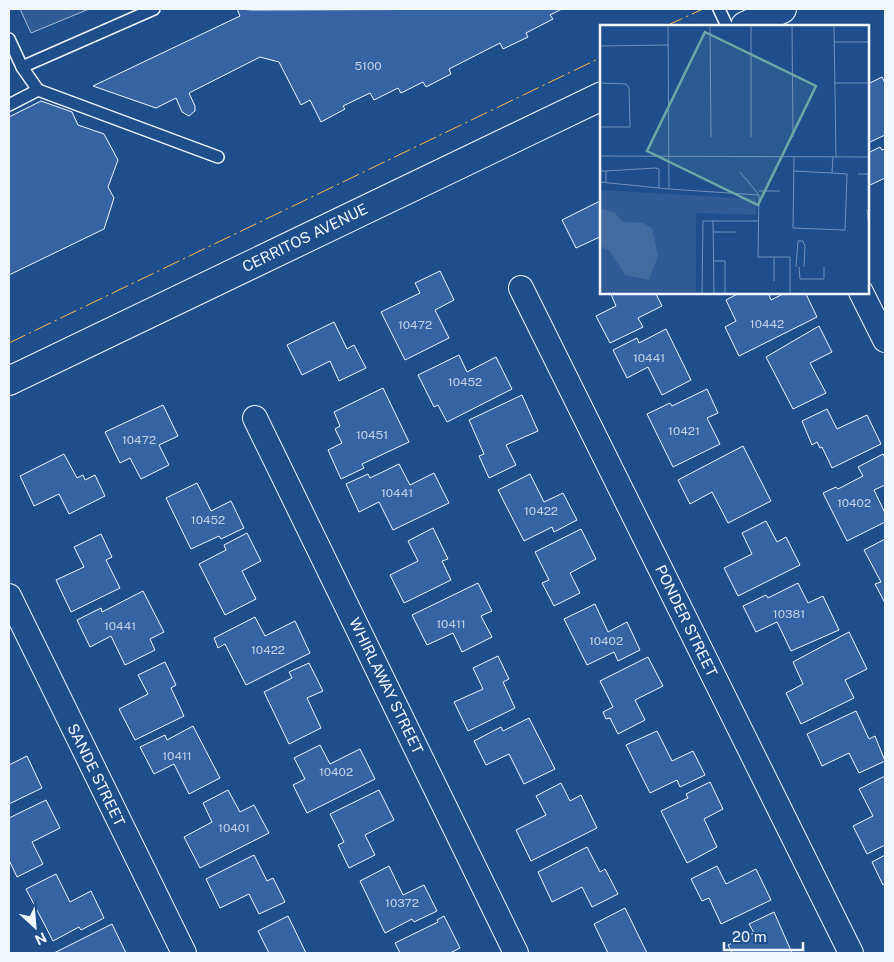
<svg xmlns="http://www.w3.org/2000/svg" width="894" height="962" viewBox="0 0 894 962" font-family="'Public Sans',sans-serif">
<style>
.built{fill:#305b95;stroke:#a8bbd7}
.building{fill:#3563a3;stroke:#f2f6ff}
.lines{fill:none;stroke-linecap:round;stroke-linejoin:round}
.lane-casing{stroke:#f2f6ff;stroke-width:14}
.street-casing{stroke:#f2f6ff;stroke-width:26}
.secondary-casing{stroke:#f2f6ff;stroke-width:30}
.lane{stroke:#1f4e8c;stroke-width:11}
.street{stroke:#1f4e8c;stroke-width:24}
.secondary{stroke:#1f4e8c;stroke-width:28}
.power{stroke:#ffb74d;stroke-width:1;stroke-dasharray:18 4 2.5 4;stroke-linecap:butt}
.labels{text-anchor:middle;stroke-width:4;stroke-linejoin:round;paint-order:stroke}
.number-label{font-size:12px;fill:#c3d1e8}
.street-label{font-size:15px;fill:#f2f6ff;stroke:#1f4e8c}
.inset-road{fill:none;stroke:#7391ba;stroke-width:1}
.view{fill:#6aa9a8;fill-opacity:0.15;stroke:#6aa9a8;stroke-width:2.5}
.inset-edge{fill:none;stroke:#f2f6ff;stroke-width:2.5}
</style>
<rect width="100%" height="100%" fill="#1f4e8c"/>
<path class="built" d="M20 9H89L31 33Z"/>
<g class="building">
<path d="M237 9 253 10 562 9 550 15 553 19 526 33 528 37 503 49 500 43 449 69 451 74 426 87 423 82 401 93 398 88 374 100 370 93 343 106 345 109 321 122 310 100 301 105 279 62 260 57 189 93 195 106V111L189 116 182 112 176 98 156 108 93 86 240 16Z"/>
<path d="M882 77 885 83V135L868 143V84Z"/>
<path d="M41 101 72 112 78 125 104 134 118 160 108 187 114 198 104 229 9 275V117Z"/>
<path d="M880 147 882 150 885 149V178L870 185 868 181V153Z"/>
<path d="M602 200V236L576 248 562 220Z"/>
<path d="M440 271 454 300 435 310 449 338 405 360 381 312 420 293 415 283Z"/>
<path d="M610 292H655L662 306 638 318 643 327 610 343 596 316 616 306Z"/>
<path d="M741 292H768L771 300 787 292H805L817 317 739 356 725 327 736 321 726 300Z"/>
<path d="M334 322 347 349 354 345 366 368 339 381 330 361 302 375 287 345Z"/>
<path d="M819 326 832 352 810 363 826 393 793 409 766 357Z"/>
<path d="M666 329 691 380 662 395 648 367 627 378 613 350 637 338 639 343Z"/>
<path d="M459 355 467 372 496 357 512 389 447 422 438 405 434 407 418 375Z"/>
<path d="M383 388 409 442 362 464 364 468 341 479 328 450 342 443 335 429 340 426 334 412Z"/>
<path d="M707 389 718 413 707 418 720 444 673 467 647 414 670 403 672 406Z"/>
<path d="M522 395 538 431 506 445 516 465 489 478 479 456 484 454 469 420Z"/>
<path d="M163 405 178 436 159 445 169 465 141 479 130 458 120 463 105 432Z"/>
<path d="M827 409 837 429 867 415 881 444 832 468 822 447 820 448 817 442 812 445 802 421Z"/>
<path d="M743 446 771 501 728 523 712 492 690 504 678 480Z"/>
<path d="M64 454 77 478 83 475 85 480 95 475 105 496 69 514 59 494 34 506 20 476Z"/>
<path d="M883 454 885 458V485L874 490 885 513V522L847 541 823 493 836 487 838 489 863 476 858 467Z"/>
<path d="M399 464 410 485 434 473 449 503 393 530 379 502 359 512 346 484 368 474 370 478Z"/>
<path d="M530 474 544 502 563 493 577 520 554 532 552 527 524 541 498 490Z"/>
<path d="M197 483 211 511 231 501 244 528 221 539 219 536 191 549 166 498Z"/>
<path d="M766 521 777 542 786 537 800 565 738 596 724 568 752 554 742 533Z"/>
<path d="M433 528 448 559 442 561 451 580 404 603 390 575 418 561 408 541Z"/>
<path d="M581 529 596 559 570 573 580 593 554 606 542 583 549 580 535 552Z"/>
<path d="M247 533 261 561 242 571 256 599 225 615 199 564 226 550 224 545Z"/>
<path d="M101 534 112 557 106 560 120 588 71 612 56 580 84 567 74 547Z"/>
<path d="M885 539V603L875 584 881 582 864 550Z"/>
<path d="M478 583 492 611 481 616 492 637 462 652 453 633 427 645 412 615Z"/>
<path d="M798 583 808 603 823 596 839 630 791 651 777 622 756 632 743 606 766 595 768 598Z"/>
<path d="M143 591 164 632 150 639 155 650 125 665 111 636 90 647 77 620 101 608 102 612Z"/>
<path d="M595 604 608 632 627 622 640 650 618 661 614 652 587 665 564 619Z"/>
<path d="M255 617 265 636 295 621 310 653 246 685 225 644 218 648 214 638Z"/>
<path d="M849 632 867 669 845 680 854 698 801 724 786 693 803 684 793 662Z"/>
<path d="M498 656 509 679 503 682 515 708 468 731 454 702 483 689 473 668Z"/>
<path d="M648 657 663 686 635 700 645 720 618 734 610 718 606 719 603 712 613 707 600 681Z"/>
<path d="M165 662 176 685 171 688 184 716 135 740 119 709 148 694 138 675Z"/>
<path d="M309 663 323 691 307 698 321 728 289 744 264 692 292 678 289 672Z"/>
<path d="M856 711 869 739 875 736 885 761 859 773 849 753 822 766 807 734Z"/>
<path d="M529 718 555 769 524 784 509 754 486 765 474 741 501 727 503 731Z"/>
<path d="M193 726 220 778 189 794 174 764 154 774 140 747 165 735 167 740Z"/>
<path d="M657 731 672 761 693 751 705 775 680 787 677 780 650 793 626 745Z"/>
<path d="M320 745 330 764 360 749 375 779 307 813 293 785 305 779 294 758Z"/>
<path d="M27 756 42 788 9 804V765Z"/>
<path d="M885 776V845L867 854 853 826 873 816 859 789Z"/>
<path d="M710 782 723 809 704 819 717 847 687 863 661 811 688 798 686 794Z"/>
<path d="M561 783 570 801 581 795 597 828 531 861 516 830 546 815 536 796Z"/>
<path d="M228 790 240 812 254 805 269 833 200 868 184 837 212 822 203 803Z"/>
<path d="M379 790 394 820 365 835 375 855 349 868 338 845 344 842 330 814Z"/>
<path d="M46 800 60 828 32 842 43 864 17 877 9 860V818Z"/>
<path d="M587 847 600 872 605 869 618 894 592 907 582 887 552 902 538 872Z"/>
<path d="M254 855 267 881 273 878 285 902 259 914 249 894 220 908 206 879Z"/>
<path d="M885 855V884L883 885 872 862Z"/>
<path d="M389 866 403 895 424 885 437 911 414 922 412 919 385 933 360 881Z"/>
<path d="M717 866 726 884 756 869 771 900 721 924 709 898 702 901 691 879Z"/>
<path d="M56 874 70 902 91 891 104 918 81 930 79 927 53 941 26 889Z"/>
<path d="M625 908 647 953H608L594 924Z"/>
<path d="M774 912 792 953H732L728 945 754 933 749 924Z"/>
<path d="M288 916 306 953H269L258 931Z"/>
<path d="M444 916 460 948 450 953H400L395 943 438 922 437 920Z"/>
<path d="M112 924 126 953H54Z"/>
</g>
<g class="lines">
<defs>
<g id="lane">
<path d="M719 9 727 26"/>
<path d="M9 39 22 67 154 9"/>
<path d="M22 67 38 90 218 157"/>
<path d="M9 105 38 90"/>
</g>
<g id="street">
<path d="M521 288 851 953"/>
<path d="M861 292 885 340"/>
<path d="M255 418 516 953"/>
<path d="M9 596 184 953"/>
</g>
<g id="secondary">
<path d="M745 26 782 9"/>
<path d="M9 381 602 96"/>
</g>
</defs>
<use href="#lane" class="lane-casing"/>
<use href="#street" class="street-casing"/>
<use href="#secondary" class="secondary-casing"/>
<use href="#lane" class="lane"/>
<use href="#street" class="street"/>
<use href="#secondary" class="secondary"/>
<g class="power">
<path d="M666 26 703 9"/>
<path d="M9 343 602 57"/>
</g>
</g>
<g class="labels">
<g class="number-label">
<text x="368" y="70">5100</text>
<text x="767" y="328">10442</text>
<text x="415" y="329">10472</text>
<text x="649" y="362">10441</text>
<text x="465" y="386">10452</text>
<text x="684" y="435">10421</text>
<text x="372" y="439">10451</text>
<text x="139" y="444">10472</text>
<text x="397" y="497">10441</text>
<text x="854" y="507">10402</text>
<text x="541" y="515">10422</text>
<text x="208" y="524">10452</text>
<text x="789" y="618">10381</text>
<text x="451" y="628">10411</text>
<text x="120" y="630">10441</text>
<text x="606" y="645">10402</text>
<text x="268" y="654">10422</text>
<text x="177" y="760">10411</text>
<text x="336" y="776">10402</text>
<text x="234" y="832">10401</text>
<text x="402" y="907">10372</text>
</g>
<g class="street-label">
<text transform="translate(305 238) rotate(-26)" y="5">CERRITOS AVENUE</text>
<text transform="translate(686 621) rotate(64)" y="5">PONDER STREET</text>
<text transform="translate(386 686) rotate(64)" y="5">WHIRLAWAY STREET</text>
<text transform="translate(96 775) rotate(64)" y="5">SANDE STREET</text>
</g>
</g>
<g transform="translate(600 25)">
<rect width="269" height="269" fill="#1f4e8c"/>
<path d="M0 165 156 174V190L96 188V268H0Z" fill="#305b95"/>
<path d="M0 184 14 187 23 197 43 198 52 203 58 231 49 255 25 250 10 226 0 221Z" fill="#446ba0"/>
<path class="inset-road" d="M68 0 69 164 159 170 158 232H190V268M110 0 111 112M192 0 193 112M234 0 236 132M234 17H269M0 21 68 20M0 58 26 59 29 63 30 102H0M234 58H269M151 112V0M0 131 269 132M194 132 193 203 245 205 247 149 232 148 233 132M0 146H6V157M6 146 55 143 59 144V163M193 146 232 148M140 147 159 170M258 149H268L269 184M0 157 69 164M159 166H180M267 184 269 204M113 196 114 268M114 207H136M174 232V256M114 236H125V268M196 242 198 216H203L205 221 204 242M199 242 200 254H224V242M102 268 103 196H159"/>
<path class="view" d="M105 7 216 61 158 180 47 126Z"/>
<rect width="269" height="269" class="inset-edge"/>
</g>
<rect width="894" height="962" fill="none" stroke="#f2f6ff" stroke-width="20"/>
<g transform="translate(35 927) rotate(154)" stroke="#1f4e8c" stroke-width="4" paint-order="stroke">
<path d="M0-4L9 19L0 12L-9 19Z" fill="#f2f6ff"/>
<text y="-8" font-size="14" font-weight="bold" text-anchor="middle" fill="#f2f6ff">N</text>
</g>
<path d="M724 942v8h79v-8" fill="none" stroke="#f2f6ff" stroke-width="2.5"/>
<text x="732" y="942" font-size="15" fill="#f2f6ff" stroke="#1f4e8c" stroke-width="4" paint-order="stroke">20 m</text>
</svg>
